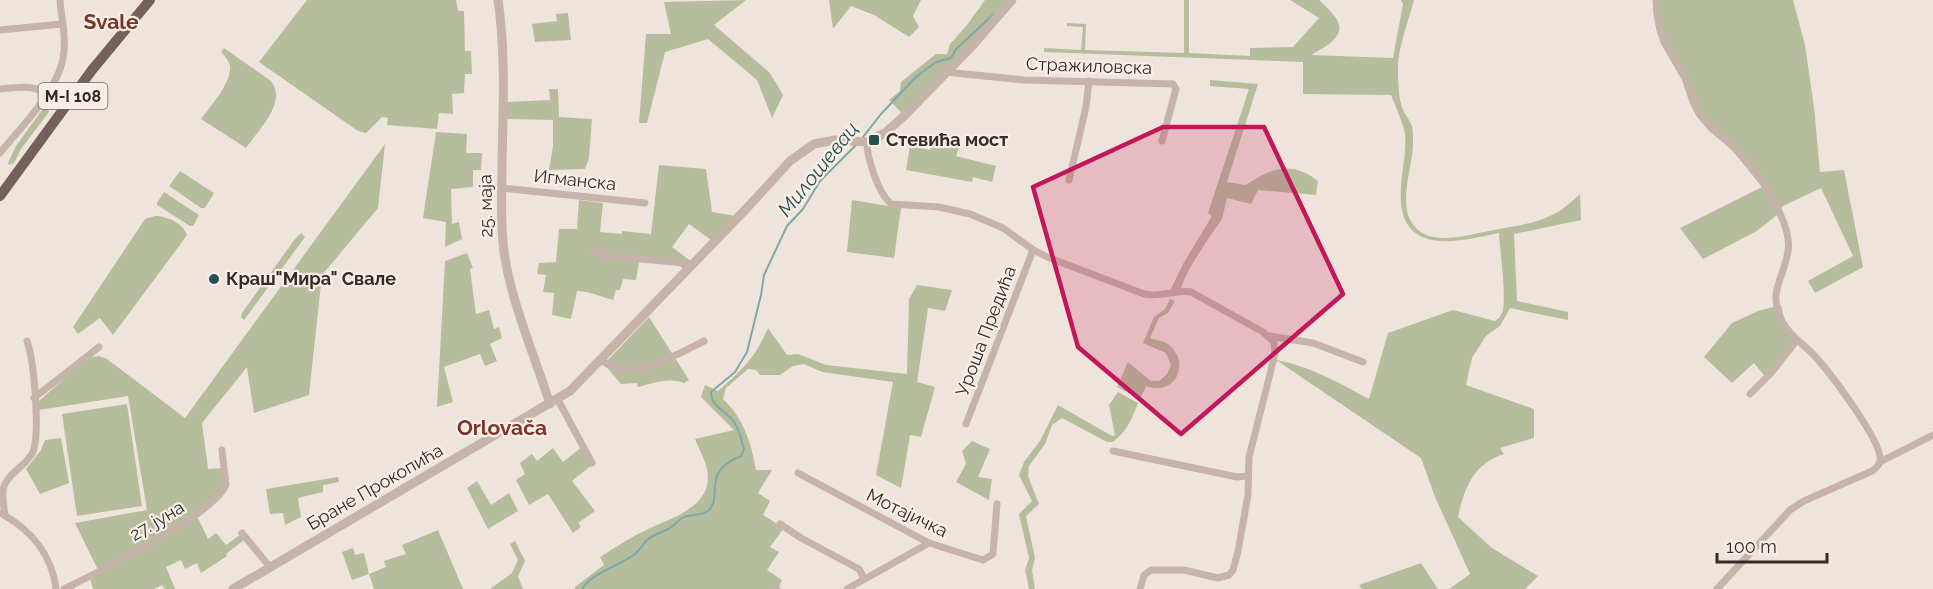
<svg xmlns="http://www.w3.org/2000/svg" width="1933" height="589" viewBox="0 0 1933 589" font-family="Raleway,sans-serif">
<style>
.green{fill:#b6bd9d}
.lines{fill:none;stroke-linecap:round;stroke-linejoin:round}
.stream{stroke:#7ea9a7;stroke-width:2}
.minor{stroke:#c6b3a9;stroke-width:7}
.tertiary{stroke:#c6b3a9;stroke-width:9}
.primary{stroke:#74615b;stroke-width:10}
.marked{fill:#c2185b;fill-opacity:0.2;stroke:#c2185b;stroke-width:4.5;stroke-linejoin:round}
.poi-dot{fill:#22514f;stroke:#f7eee8;stroke-width:2}
.labels{text-anchor:middle;stroke-width:4.5;stroke-linejoin:round;paint-order:stroke}
.shield{fill:#f7eee8;stroke:#6e6662;stroke-width:1.5}
.shield-label{font-size:16px;font-weight:bold;fill:#342b28}
.street-label{font-size:18px;fill:#342b28;stroke:#f7eee8}
.poi-label{font-size:18px;font-weight:bold;fill:#342b28;stroke:#f7eee8;text-anchor:start}
.water-label{font-size:20px;font-style:italic;fill:#22514f;stroke:#f7eee8}
.quarter-label{font-size:21px;font-weight:bold;fill:#7b3429;stroke:#f7eee8}
</style>
<rect width="100%" height="100%" fill="#efe4dc"/>
<g class="green">
<path d="M307 0H456L458 11H464L465 51H471L472 74H465L464 93 452 94 453 114 439 113 437 129 387 125 388 118 382 117 366 133 358 131 259 62Z"/>
<path d="M746 0 714 25 770 73 783 95 772 118 757 80 708 39 665 52 647 123H639L646 34H671L664 2Z"/>
<path d="M829 0H921L913 16 919 27 909 37 874 15 851 6 833 29Z"/>
<path d="M985 0H1013L902 113 889 100 900 91 901 82 936 54H947L950 44 967 25Z"/>
<path d="M1184 0H1189V53L1250 56V48L1293 47 1319 18 1290 0H1319C1328 9 1347 23 1336 37 1331 45 1318 50 1312 55L1393 58 1403 4 1401 0H1414C1409 19 1398 49 1398 67 1398 81 1398 100 1404 112 1404 113 1409 119 1409 120 1414 128 1413 137 1413 146 1412 171 1395 210 1418 230 1436 245 1468 235 1489 231 1528 223 1550 224 1580 194L1581 220 1514 234 1517 301 1568 312V320L1510 308 1500 326 1486 336 1472 358 1466 385 1534 409V438L1500 448 1504 454C1473 464 1464 489 1458 517L1492 548 1538 576 1525 589H1449L1470 574 1435 497 1421 458 1276 360C1310 366 1339 383 1369 399L1388 333 1453 310 1495 321C1499 318 1502 315 1503 310 1506 292 1500 253 1499 233 1464 240 1406 257 1401 203 1399 180 1407 157 1405 134 1404 125 1395 105 1391 95L1303 94V62L1044 52V48L1081 50 1083 27 1067 26V23L1086 24 1085 50 1184 53Z"/>
<path d="M1655 0H1793L1805 45 1814 107 1820 172 1844 170 1863 267 1815 293 1808 281 1853 256 1821 188 1783 206 1777 215 1757 231 1703 259 1680 228 1762 187 1732 150 1709 131 1697 117 1690 104 1682 80 1661 44 1656 29Z"/>
<path d="M568 13 571 40 535 42 532 24 557 21 556 14Z"/>
<path d="M224 48 271 81C288 102 258 130 246 148L201 119C210 107 230 84 230 69 231 62 225 57 221 52Z"/>
<path d="M1210 80 1258 84 1227 182 1246 185C1271 168 1292 160 1318 181L1316 195 1258 190 1251 204 1227 198 1222 219 1185 272 1181 286 1170 291 1183 264 1212 216 1208 213 1249 89 1210 86Z"/>
<path d="M549 89H558L559 117 592 119 589 158 585 169 549 170 553 146V120L507 119V102L550 100Z"/>
<path d="M45 106H47L49 112 21 149 14 163 9 165 8 163 16 146Z"/>
<path d="M436 132 467 134 466 153H482L481 170H473V187L451 189 452 224 459 222 462 239 445 247 446 222 423 218Z"/>
<path d="M933 136 960 144 956 156 996 166 992 182 973 177 972 182 906 170 910 145 930 150Z"/>
<path d="M385 144 378 208 322 275 309 395 254 413 247 367 202 423 208 469 223 468V488C187 523 141 545 98 570L75 523 147 510 128 396 39 410 38 402 87 358 99 356 107 359 185 418Z"/>
<path d="M659 165 706 169 712 212 736 216 711 240 689 224 672 247 692 262 685 269 678 264 639 262 636 280 623 279 620 290H616L613 300 587 292 577 291 571 319 552 315 554 293 543 292 546 275 537 274 539 263 556 262 559 229H577L579 200 603 203 600 232 622 234V231L651 234Z"/>
<path d="M180 171 214 193 205 208H201L169 186Z"/>
<path d="M164 192 199 215 193 226H190L157 205V203Z"/>
<path d="M852 200 901 208 894 258 847 252Z"/>
<path d="M155 216C167 216 183 223 187 235L182 242 113 335 100 318 78 334 73 327 145 219Z"/>
<path d="M301 233 305 237 244 320 241 317 242 313 295 239Z"/>
<path d="M467 253 473 268 470 269 476 314 489 310 494 329 499 327 502 338 490 344 497 361 485 366 480 354 444 367 453 402 437 407 445 261Z"/>
<path d="M917 285 952 290 945 311 928 308 917 382 935 387 921 437 910 435 901 488 876 475 893 382 822 372 804 364 793 366 780 375H760L756 370 748 369 726 388 723 399C744 419 751 442 756 470H772L758 493 770 501 763 515 784 528 770 547 779 552 767 570 782 580 778 589H575V587L604 565 600 557C616 547 631 537 648 529 676 516 717 505 706 465 703 456 698 447 695 439L734 430 701 397 705 385 718 391C742 370 755 358 768 328L787 355 798 354 826 365 907 374 909 299Z"/>
<path d="M1170 299 1175 301 1168 313 1159 318 1150 338C1155 340 1164 341 1168 344 1191 361 1177 397 1146 386L1140 399 1117 387 1128 362 1151 381H1159L1167 374 1171 365 1166 353 1143 343 1154 317 1165 309Z"/>
<path d="M1781 305 1785 323 1798 340 1768 380 1754 363 1732 383 1704 357 1732 323 1758 311Z"/>
<path d="M649 317 689 380 684 383C668 377 654 383 638 387L637 383 621 384 604 364Z"/>
<path d="M1118 392 1138 403C1132 419 1127 431 1113 442H1107L1062 418 1052 425 1045 444 1029 466 1028 476 1039 504 1026 516 1035 558 1032 570 1035 589H1029L1025 570 1029 558 1019 514 1032 501 1019 475 1024 462 1040 441 1058 405 1112 436 1115 435 1109 405Z"/>
<path d="M127 404 142 506 77 516 62 414Z"/>
<path d="M61 438 69 483 40 494 26 469 41 450 45 440Z"/>
<path d="M972 441 990 449 978 477 992 479 989 500 956 482 966 464 962 451Z"/>
<path d="M584 445 592 465 572 481 595 511 578 523 581 527 573 533 548 494 529 505 516 480 525 474 520 463 532 454 537 461 553 448 563 462Z"/>
<path d="M338 477 339 482 323 485V492L298 498 301 517 285 525 283 513 270 514 266 489Z"/>
<path d="M477 481 491 505 509 493 518 511 488 529 467 488Z"/>
<path d="M197 516 208 539 216 533 226 545 240 535 244 540 226 554 227 556 201 573 197 563 185 569 181 560 166 567 175 589H165L162 585 154 589H93L90 578Z"/>
<path d="M438 530 463 589H374L369 574 352 580 342 552 353 548 355 555 364 553 369 574 386 567 384 561 406 554 402 545Z"/>
<path d="M515 541 525 561 518 576 523 589H490L512 573 518 560 510 544Z"/>
<path d="M1421 563 1438 589H1362L1359 585Z"/>
</g>
<g class="lines">
<g class="stream">
<path d="M863 137 881 114 916 77 936 62 951 58 956 49 994 14"/>
<path d="M582 589C590 574 621 565 635 554 640 550 643 544 647 540 655 533 663 533 671 527 675 525 678 521 682 518 690 513 700 517 708 511 724 497 700 472 741 456L744 449C741 440 740 430 734 422 727 411 711 407 711 392L735 372 747 352 761 295 764 275 787 226 803 209 820 181 857 144"/>
</g>
<g class="minor">
<path d="M1656 0C1657 42 1671 46 1686 79 1692 92 1694 106 1702 117 1711 127 1722 135 1732 145 1751 165 1771 190 1781 216 1786 227 1790 239 1788 251 1784 279 1767 291 1782 321 1789 335 1802 343 1813 354 1827 369 1884 443 1880 461 1879 466 1875 469 1872 471L1804 501 1790 510 1717 589"/>
<path d="M0 30 62 24"/>
<path d="M945 72 1024 80 1173 84 1176 89 1162 141"/>
<path d="M0 89C32 86 40 84 63 109"/>
<path d="M867 142C867 158 878 193 891 204L939 207 970 214 1003 228 1032 249 1047 257 1144 294C1162 298 1175 289 1191 292L1263 332 1274 342 1275 354 1249 457 1248 495 1238 551 1233 570 1229 575 1218 578 1184 570H1151L1144 575 1140 589"/>
<path d="M0 153C23 124 61 89 64 51 66 35 61 17 60 0"/>
<path d="M1069 180 1086 107 1089 81"/>
<path d="M502 188 645 203"/>
<path d="M592 251 604 256 675 262 682 263 689 269"/>
<path d="M1176 292C1184 264 1203 244 1216 218"/>
<path d="M1269 336 1313 343 1363 362"/>
<path d="M601 360C631 383 676 355 704 341"/>
<path d="M1750 394 1771 373 1797 340"/>
<path d="M34 398 99 347"/>
<path d="M558 400 592 463"/>
<path d="M966 424 1033 250"/>
<path d="M1113 451 1237 477 1248 476"/>
<path d="M1880 462 1933 435"/>
<path d="M798 473 929 543 983 560 993 554 997 504"/>
<path d="M2 514C31 530 52 555 56 589"/>
<path d="M5 515C1 490 0 484 19 468 24 464 28 460 32 454 41 436 34 361 27 341"/>
<path d="M780 524 801 538 859 569 864 578"/>
<path d="M242 533 270 567"/>
<path d="M774 587 777 589"/>
<path d="M64 589C97 573 214 515 226 485L222 450"/>
<path d="M847 589 929 543"/>
</g>
<g class="tertiary">
<path d="M498 0C506 54 503 110 502 164 502 193 500 222 504 251 510 299 535 357 550 404"/>
<path d="M233 589 570 391 747 208 790 161 814 144 835 140 867 142 885 133 903 117 973 45 1012 0"/>
</g>
<path class="primary" d="M0 196 92 70 150 0"/>
</g>
<path class="marked" d="M1163 127H1264L1343 294 1181 434 1078 347 1033 187Z"/>
<g class="poi-dot">
<rect x="868" y="134" width="12" height="12" rx="3"/>
<circle cx="214" cy="279" r="6"/>
</g>
<g class="labels">
<rect class="shield" x="38.5" y="83" width="69" height="26" rx="4.5"/>
<g class="shield-label">
<text x="73" y="102">M-I 108</text>
</g>
<g class="street-label">
<text transform="translate(1089 66) rotate(2)" y="6">Стражиловска</text>
<text transform="translate(575 180) rotate(6)" y="6">Игманска</text>
<text transform="translate(486 206) rotate(-91)" y="6">25. маја</text>
<text transform="translate(986 331) rotate(-69)" y="6">Уроша Предића</text>
<text transform="translate(375 487) rotate(-30)" y="6">Бране Прокопића</text>
<text transform="translate(907 513) rotate(26)" y="6">Мотајичка</text>
<text transform="translate(157 521) rotate(-31)" y="6">27. јуна</text>
</g>
<g class="poi-label">
<text x="886" y="146">Стевића мост</text>
<text x="226" y="285">Краш"Мира" Свале</text>
</g>
<g class="water-label">
<text transform="translate(818 169) rotate(-51)" y="7">Милошевац</text>
</g>
<g class="quarter-label">
<text x="111" y="29">Svale</text>
<text x="502" y="435">Orlovača</text>
</g>
</g>
<path d="M1717 553v9h110v-9" fill="none" stroke="#342b28" stroke-width="3"/>
<text x="1726" y="553" font-size="18" fill="#342b28" stroke="#f7eee8" stroke-width="4.5" paint-order="stroke">100 m</text>
</svg>
